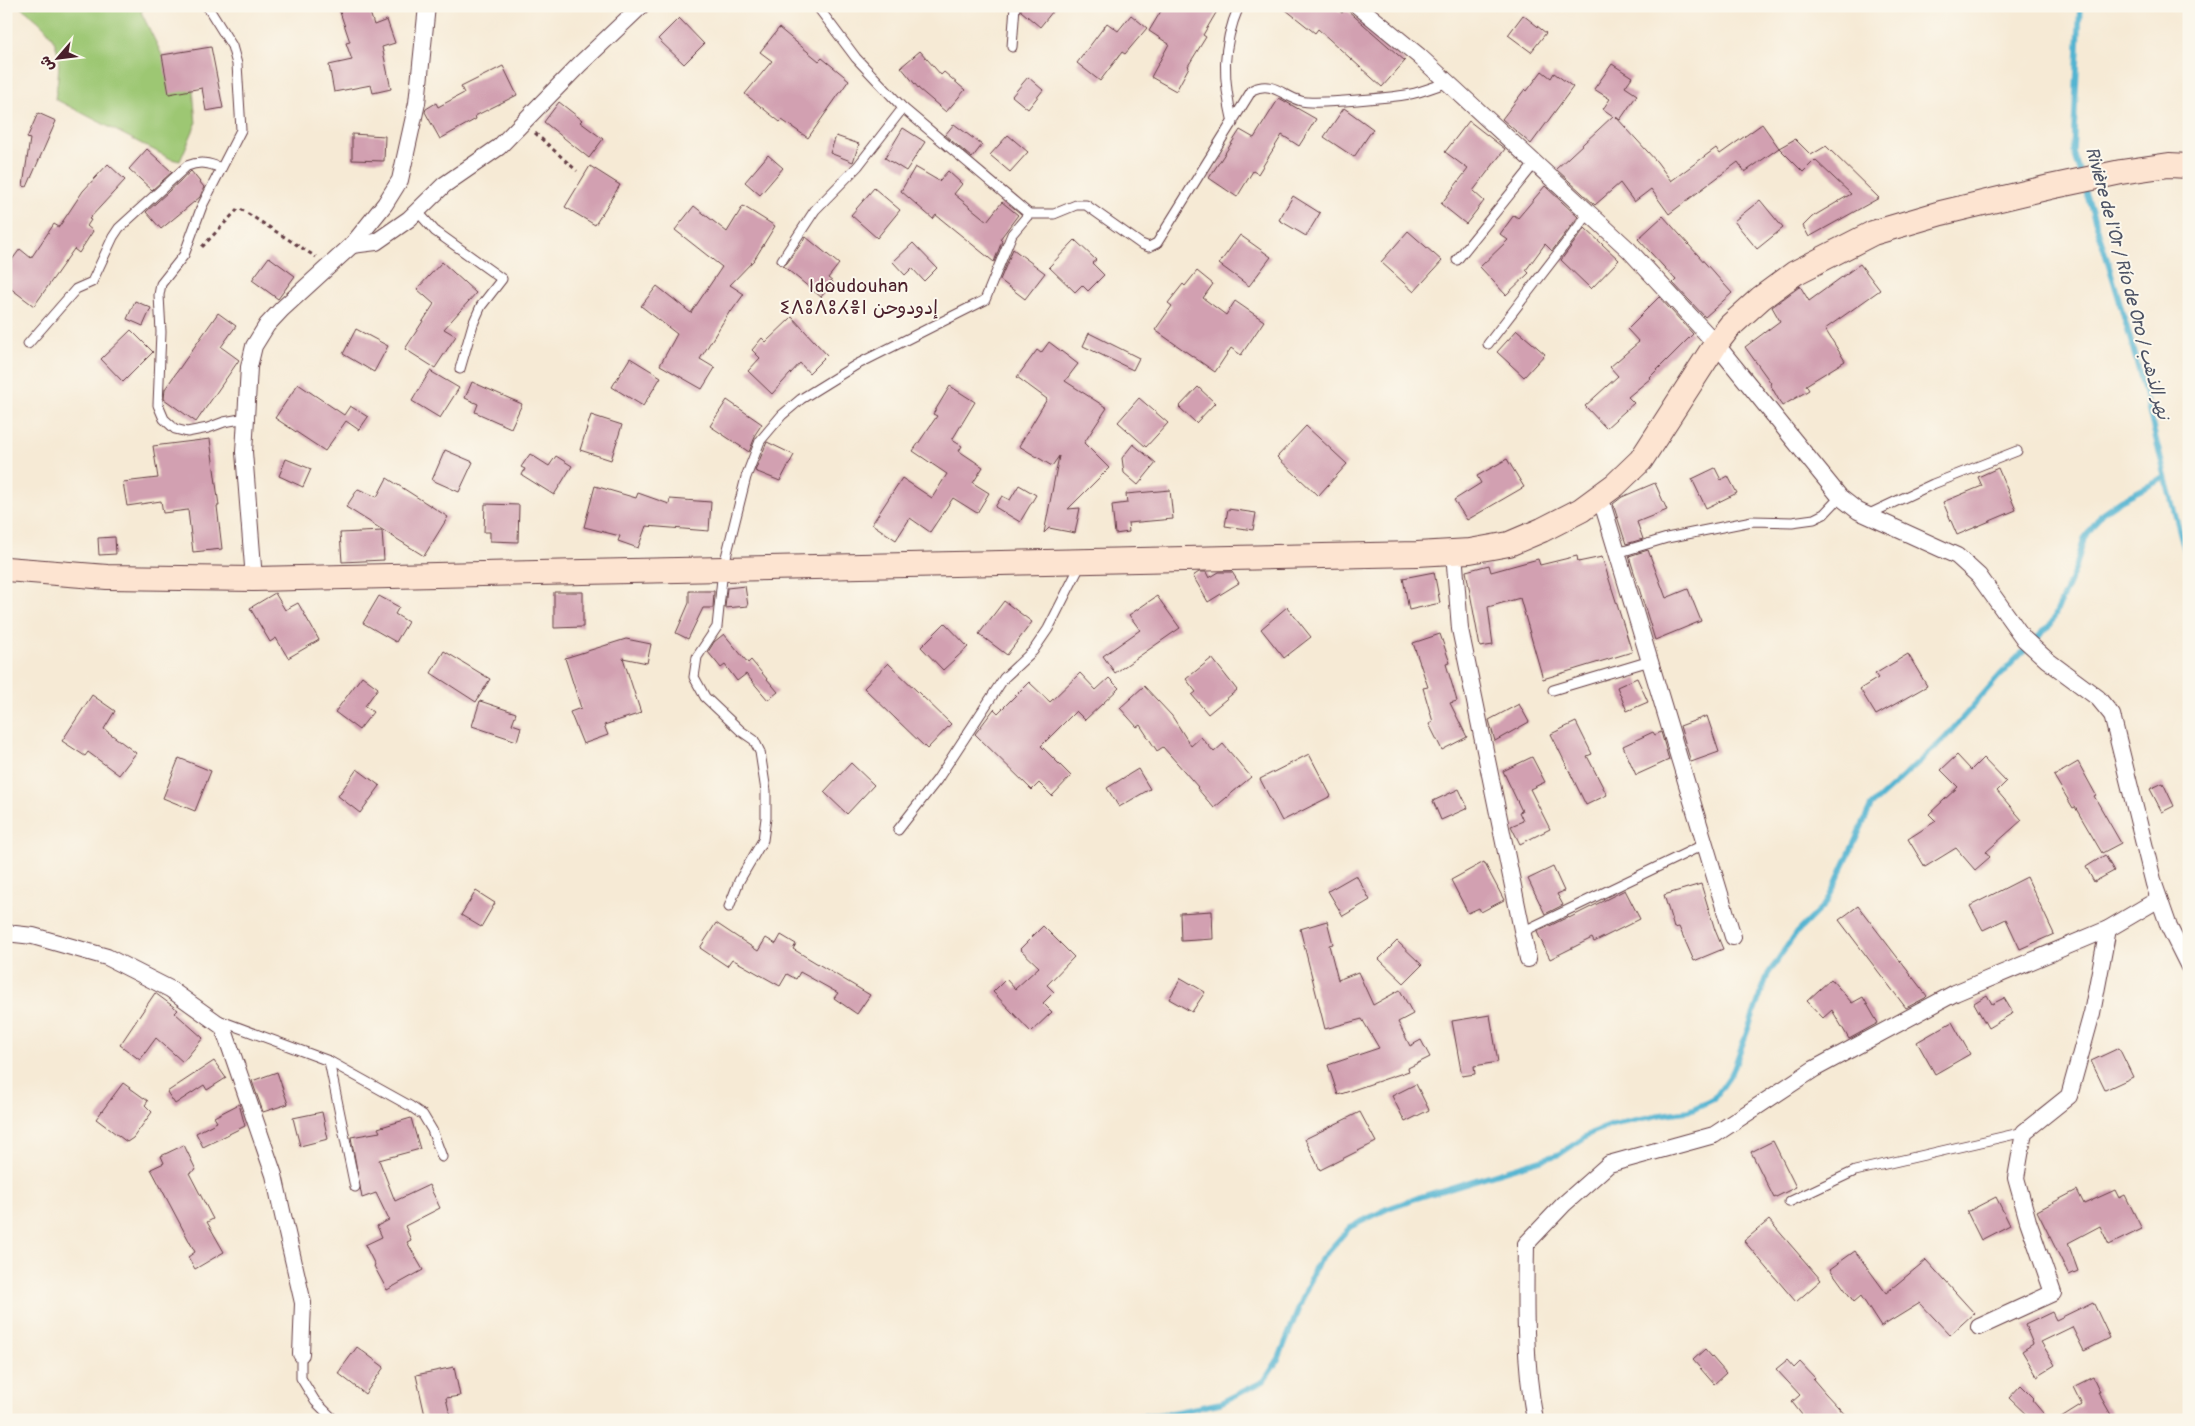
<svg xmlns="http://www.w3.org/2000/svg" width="2195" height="1426" viewBox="0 0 2195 1426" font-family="Pangolin,'Playpen Sans Arabic','Noto Sans Tifinagh',sans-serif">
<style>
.green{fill:#9dc773;stroke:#74734f}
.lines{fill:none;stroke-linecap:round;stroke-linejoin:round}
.stream{stroke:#52b4d1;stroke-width:5.5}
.building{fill:#d2a0b1}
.lane-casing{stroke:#643d44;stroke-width:11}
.street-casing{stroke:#643d44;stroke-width:18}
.secondary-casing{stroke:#643d44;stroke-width:26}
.path{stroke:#643d44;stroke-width:3;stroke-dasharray:4 4;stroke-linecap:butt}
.lane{stroke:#fff;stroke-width:9}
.street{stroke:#fff;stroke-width:16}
.secondary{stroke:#fde4d1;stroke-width:24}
.labels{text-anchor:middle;stroke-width:4;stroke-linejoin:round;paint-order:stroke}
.water-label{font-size:18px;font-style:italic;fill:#4d5365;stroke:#fbf7ec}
.quarter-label{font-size:19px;letter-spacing:1px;fill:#4a1f2b;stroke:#fbf7ec}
</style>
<rect width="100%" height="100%" fill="#fbf7ec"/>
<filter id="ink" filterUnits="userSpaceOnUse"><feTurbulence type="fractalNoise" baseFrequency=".02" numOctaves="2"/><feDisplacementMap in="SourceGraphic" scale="10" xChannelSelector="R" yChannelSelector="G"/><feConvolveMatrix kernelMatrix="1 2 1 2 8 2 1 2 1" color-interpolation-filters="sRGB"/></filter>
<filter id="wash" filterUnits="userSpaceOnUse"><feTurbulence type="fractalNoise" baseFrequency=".0096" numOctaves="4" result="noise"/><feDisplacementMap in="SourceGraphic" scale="20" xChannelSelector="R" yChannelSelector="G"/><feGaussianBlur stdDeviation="1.12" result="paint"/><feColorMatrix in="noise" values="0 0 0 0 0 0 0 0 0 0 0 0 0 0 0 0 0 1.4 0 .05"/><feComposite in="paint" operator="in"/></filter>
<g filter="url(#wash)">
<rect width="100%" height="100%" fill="#f6ead5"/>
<path class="green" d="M19 6H146L141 12 162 55 193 89 196 124 180 161 171 159 55 99C63 50 61 36 19 6Z"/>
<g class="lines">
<g class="stream">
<path d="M2080 6 2073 152 2080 174"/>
<path d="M2084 186C2106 254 2127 324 2145 394 2159 451 2172 508 2189 564"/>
<path d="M1092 1420 1166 1414 1220 1403 1264 1381 1279 1358 1316 1265 1350 1227 1389 1208 1417 1198 1560 1154 1591 1133 1612 1125 1659 1115 1688 1111 1714 1099 1732 1073 1768 974 1796 933 1827 902 1871 806 1944 739 2000 675 2051 624 2075 570 2084 539 2102 513 2121 500 2164 478"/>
</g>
</g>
<g id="blocks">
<g class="building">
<path d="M338 6H368L374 25 387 20 395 43 382 47 391 89 373 93 371 85 334 92 329 65 352 60 346 43 350 42Z"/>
<path d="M1021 6H1057L1040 27 1021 11Z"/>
<path d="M1164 6H1220L1203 35 1206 37 1188 66 1189 67 1176 91 1151 77 1169 44 1149 31Z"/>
<path d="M1281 6H1333L1342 13 1346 9 1405 61 1382 87 1318 29 1315 33Z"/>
<path d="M1131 15 1147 28 1125 54 1122 52 1100 81 1077 63 1107 23 1118 31Z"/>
<path d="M1523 15 1546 33 1531 52 1508 35Z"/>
<path d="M679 18 704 44 684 64 658 39Z"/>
<path d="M779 28 819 61 822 58 849 80 808 138 782 120 780 122 745 94 772 61 760 52Z"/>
<path d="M211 47 223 108 206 111 202 88 169 94 162 55Z"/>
<path d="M920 51 941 75 944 72 965 90 946 112 919 89 901 67Z"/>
<path d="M1612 64 1632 77 1625 87 1637 95 1620 120 1616 117 1657 162 1671 181 1716 148 1720 154 1762 124 1779 148 1745 172 1738 162 1669 214 1651 189 1634 202 1620 183 1595 205 1556 169 1613 116 1603 109 1610 99 1594 89Z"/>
<path d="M503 66 517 95 475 116 476 119 440 139 425 112 426 109 436 103 438 107 464 93 461 87Z"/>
<path d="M1542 71 1551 78 1554 73 1573 87 1531 144 1502 119 1525 89 1527 91Z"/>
<path d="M1028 77 1043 90 1028 109 1012 96Z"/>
<path d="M1279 98 1316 119 1299 146 1282 135 1258 174 1253 171 1237 197 1209 178 1240 130 1254 138Z"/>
<path d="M559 102 582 120 580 122 603 139 589 158 544 122Z"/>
<path d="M1344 108 1373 129 1354 157 1324 137Z"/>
<path d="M38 113 56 121 27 187 23 186 30 139 27 138Z"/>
<path d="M1469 121 1505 149 1473 191 1484 201 1466 224 1441 204 1468 169 1445 152Z"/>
<path d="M954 124 982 145 972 158 945 135Z"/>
<path d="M903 128 925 142 906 171 885 158Z"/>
<path d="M352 134 385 136 384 161 352 160Z"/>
<path d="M1008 135 1028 152 1010 172 990 155Z"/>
<path d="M836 136 859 144 853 162 830 153Z"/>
<path d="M1795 139 1811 155 1826 146 1879 198 1809 237 1803 226 1812 217 1851 194 1815 160 1803 172 1779 148Z"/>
<path d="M147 149 172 172 152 190 129 169Z"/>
<path d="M768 155 783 168 760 195 745 182Z"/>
<path d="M108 164 125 180 89 219 91 220 87 226 93 231 79 253 74 249 34 306 6 285V268L20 249 31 258 54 224 59 227 83 191Z"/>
<path d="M590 166 620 185 595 225 565 207Z"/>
<path d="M915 167 939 181 948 171 962 184 954 194 987 221 1002 202 1018 215 1000 239 1002 241 994 262 936 215 933 219 901 191Z"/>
<path d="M191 171 204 187 200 197 161 229 146 212Z"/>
<path d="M1545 186 1578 217 1552 251 1545 244 1526 270 1529 273 1506 295 1480 267 1508 240 1500 234 1514 215 1518 218Z"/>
<path d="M874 188 900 210 877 238 851 215Z"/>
<path d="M1293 196 1320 213 1306 236 1279 220Z"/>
<path d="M1760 200 1783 228 1757 249 1734 221Z"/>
<path d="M694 206 727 232 743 206 775 226 754 260 730 285 744 294 731 312 730 311 700 359 715 368 702 389 660 365 677 334 641 306 657 286 691 313 722 267 675 230Z"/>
<path d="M1663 216 1732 293 1705 317 1673 283 1676 280 1638 239Z"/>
<path d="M1585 228 1619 260 1591 289 1561 260Z"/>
<path d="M1408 231 1442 261 1414 292 1381 262Z"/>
<path d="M1240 235 1271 257 1249 286 1219 264Z"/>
<path d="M806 237 839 264 828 278 833 282 821 297 783 266 787 263Z"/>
<path d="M1075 240 1096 260 1092 263 1104 275 1088 291 1082 285 1075 292 1049 267Z"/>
<path d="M913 243 937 268 924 281 912 268 905 275 893 262Z"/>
<path d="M1013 249 1045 273 1025 299 1000 280Z"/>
<path d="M269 257 295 276 278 299 252 280Z"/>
<path d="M442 262 476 293 444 329 456 336 435 368 405 349 434 304 417 289Z"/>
<path d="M1860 264 1880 290 1825 329 1845 361 1806 385 1809 390 1782 406 1770 384 1771 383 1745 347 1780 321 1772 307 1799 287 1800 286 1809 301Z"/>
<path d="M1197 271 1213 284 1203 298 1226 315 1235 301 1264 321 1241 355 1231 348 1215 372 1155 330 1172 306 1168 303 1183 284 1185 286Z"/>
<path d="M1659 297 1693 334 1650 377 1651 378 1628 397 1634 403 1606 428 1585 406 1618 376 1610 367 1639 342 1627 329Z"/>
<path d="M135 301 151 308 143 326 127 319Z"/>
<path d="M218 313 236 326 221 347 239 360 196 422 164 399 165 389Z"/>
<path d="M792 317 827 355 809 373 800 363 772 394 748 371 760 358 752 350 762 338 766 342Z"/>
<path d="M356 329 388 346 374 372 343 354Z"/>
<path d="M131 330 153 352 123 382 101 359Z"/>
<path d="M1517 330 1545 354 1524 377 1497 352Z"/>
<path d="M1089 333 1139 358 1133 370 1083 346Z"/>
<path d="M1049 342 1078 364 1065 381 1107 408 1084 443 1109 468 1068 509 1080 508 1075 533 1049 528 1044 533 1059 456 1052 466 1019 446 1047 399 1017 377 1037 350 1041 353Z"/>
<path d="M630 358 661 377 643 406 612 387Z"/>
<path d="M430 371 459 388 440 418 412 401Z"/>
<path d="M472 382 522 404 511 428 475 412 478 404 465 398Z"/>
<path d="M298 384 344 415 350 406 368 417 359 430 346 421 325 451 275 418Z"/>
<path d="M950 386 975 402 952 440 962 446 959 451 983 467 973 483 989 493 977 513 953 498 930 532 910 518 896 540 872 524 902 478 932 498 947 474 913 451 937 416 933 414Z"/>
<path d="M1198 387 1215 403 1196 423 1179 407Z"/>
<path d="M1139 398 1168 423 1146 447 1118 422Z"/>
<path d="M727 400 762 424 754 436 755 437 749 452 710 426Z"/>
<path d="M591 415 622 425 611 460 580 450Z"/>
<path d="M1306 426 1347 464 1318 496 1277 457Z"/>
<path d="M210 439 219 506H217L222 549 193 552 188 510 163 513 161 501 127 506 123 482 158 478 153 446Z"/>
<path d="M767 442 794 455 780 481 755 471Z"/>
<path d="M1133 444 1156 463 1138 485 1124 473 1122 458Z"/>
<path d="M445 450 473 462 459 492 432 480Z"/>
<path d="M530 454 549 466 556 456 572 466 554 495 522 475 525 469 521 467Z"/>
<path d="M286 459 311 469 303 487 279 476Z"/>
<path d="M1507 459 1524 487 1467 520 1454 500 1481 483 1477 476Z"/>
<path d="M1715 468 1721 480 1728 476 1737 493 1706 508 1692 479Z"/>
<path d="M1998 468 2016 510 1957 535 1943 502 1982 486 1978 477Z"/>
<path d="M387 478 448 517 424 556 346 507 358 489 377 497Z"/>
<path d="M1655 483 1667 510 1637 522 1643 539 1626 544 1613 504 1622 497Z"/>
<path d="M1019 485 1036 495 1020 522 995 507 1002 496 1010 500Z"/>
<path d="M595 486 636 498 638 493 669 504 670 499 711 502 709 531 646 526 638 548 618 541 620 536 584 527Z"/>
<path d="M1170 490 1173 519 1128 523 1129 532 1115 534 1112 505 1127 503 1126 494Z"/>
<path d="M485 504 519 505 518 542 490 541V532H484Z"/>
<path d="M1228 509 1256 513 1253 530 1225 526Z"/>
<path d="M382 531 384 560 342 562 340 533Z"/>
<path d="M115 537 116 554 99 555 98 538Z"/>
<path d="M1648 550 1666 598 1688 589 1701 621 1655 640 1629 556Z"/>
<path d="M1577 556 1578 562 1602 557 1632 652 1543 679 1520 598 1488 607 1493 645 1480 647 1466 571 1489 565 1491 572 1538 559 1540 565Z"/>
<path d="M1199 572H1206L1209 578 1219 572H1232L1239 583 1208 602 1193 576Z"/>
<path d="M1434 572 1440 603 1409 610 1403 578Z"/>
<path d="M745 586 748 606 725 608 727 588Z"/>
<path d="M689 591H714L713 608H703L688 639 676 633 689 603Z"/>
<path d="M554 592H583V627L554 628Z"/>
<path d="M275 593 285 610 298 603 319 640 288 658 276 638 270 642 250 608Z"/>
<path d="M379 596 399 607 395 614 408 622 396 642 363 623Z"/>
<path d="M1157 596 1180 628 1115 673 1103 656 1140 630 1129 615Z"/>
<path d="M1004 601 1032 622 1007 655 979 634Z"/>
<path d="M1287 607 1311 637 1284 658 1261 629Z"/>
<path d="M945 623 968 647 943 670 921 647Z"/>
<path d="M724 634 748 663 751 660 778 692 768 700 746 674 737 681 725 665 721 668 708 652 714 642Z"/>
<path d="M1440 634 1450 663 1446 664 1457 701 1450 703 1467 737 1442 750 1429 724 1433 722 1423 688 1428 687 1413 643Z"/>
<path d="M626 639 651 644 647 663 623 658 641 713 604 725 608 735 583 744 570 712 581 708 565 658Z"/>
<path d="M444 651 490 679 476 702 431 673Z"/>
<path d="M1908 654 1927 686 1876 715 1860 689 1878 678 1875 674Z"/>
<path d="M1212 658 1237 690 1208 714 1192 695 1196 692 1186 679Z"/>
<path d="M888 663 951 724 927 749 864 688Z"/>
<path d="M1080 673 1096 690 1109 678 1119 688 1085 720 1076 711 1041 746 1071 776 1052 796 1039 783 1032 790 975 734 994 709 998 713 1029 682 1050 702Z"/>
<path d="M362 676 378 688 365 706 373 712 359 730 335 712Z"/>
<path d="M1637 678 1648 702 1627 711 1617 687Z"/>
<path d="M1144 686 1172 716 1191 746 1201 737 1214 752 1223 744 1251 777 1214 808 1197 788 1198 787 1163 747 1157 751 1140 725 1137 727 1120 708Z"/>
<path d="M92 695 115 711 104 729 136 753 119 775 88 752 85 756 62 741Z"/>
<path d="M480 701 516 713 512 724 521 727 517 741 472 726Z"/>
<path d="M1519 704 1529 722 1495 741 1489 720Z"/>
<path d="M1707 716 1719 752 1691 762 1680 726Z"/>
<path d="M1576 722 1592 754 1587 756 1607 795 1586 805 1551 734Z"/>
<path d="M1653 732 1655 735 1661 732 1669 760 1636 775 1623 746Z"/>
<path d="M1309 754 1331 796 1282 821 1260 779Z"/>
<path d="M1957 755 1971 770 1983 758 2006 782 1997 791 2022 820 1986 852 1990 857 1975 870 1956 848 1925 867 1908 839 1936 821 1929 814 1958 787 1941 770Z"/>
<path d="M1532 757 1545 782 1530 789 1550 829 1520 844 1511 826 1523 821 1519 812 1522 811 1503 771Z"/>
<path d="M179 758 211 771 195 811 163 798Z"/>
<path d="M2078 762 2096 795 2094 796 2121 843 2102 853 2075 807 2073 808 2054 776Z"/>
<path d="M851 763 874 785 847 814 824 792Z"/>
<path d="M357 769 380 786 360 813 338 796Z"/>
<path d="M1138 769 1150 789 1119 807 1107 788Z"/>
<path d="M2163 783 2174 806 2162 812 2150 789Z"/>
<path d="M1459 789 1468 808 1441 820 1433 801Z"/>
<path d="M2105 855 2114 871 2094 882 2086 867Z"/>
<path d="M1484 862 1504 900 1481 912 1479 908 1468 913 1451 880Z"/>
<path d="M1553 867 1564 891 1557 894 1563 905 1545 914 1528 879Z"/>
<path d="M1356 875 1370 900 1343 916 1328 891Z"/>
<path d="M2027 877 2054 934 2020 949 2006 919 1983 930 1970 906Z"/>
<path d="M1701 884 1715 930 1723 949 1694 961 1679 927 1674 928 1664 895Z"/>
<path d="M1625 890 1640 919 1594 942 1592 938 1550 959 1537 932 1568 917 1569 918Z"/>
<path d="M476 891 495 903 481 927 461 915Z"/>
<path d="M1858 906 1927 996 1925 998 1906 1008 1839 920Z"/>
<path d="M1212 911 1213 939 1181 941 1180 913Z"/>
<path d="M1327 921 1333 944 1329 945 1338 980 1358 972 1373 1005 1400 990 1413 1014 1398 1022 1410 1046 1421 1040 1430 1057 1408 1068 1409 1071 1338 1095 1328 1065 1379 1048 1362 1019 1325 1029 1300 929Z"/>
<path d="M716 923 758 951 766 938 776 944 781 935 796 944 793 949 870 995 857 1014 834 998 838 993 800 972 796 979 787 974 780 986 732 959 727 966 700 948Z"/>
<path d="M1043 926 1074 957 1047 985 1054 992 1043 1003 1052 1012 1031 1032 993 992 1006 979 1015 989 1039 967 1020 949Z"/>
<path d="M1397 941 1422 965 1404 983 1379 959Z"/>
<path d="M1181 978 1205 992 1192 1012 1169 999Z"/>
<path d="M1831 979 1852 1003 1863 997 1878 1023 1849 1039 1832 1010 1823 1018 1807 1001Z"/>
<path d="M155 993 178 1010 175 1013 203 1038 183 1062 156 1038 140 1060 120 1045Z"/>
<path d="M1987 995 1992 1004 2004 998 2013 1013 1988 1028 1974 1003Z"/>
<path d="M1490 1015 1498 1062 1474 1066 1475 1074 1462 1076 1452 1021Z"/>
<path d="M1952 1022 1970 1054 1935 1074 1917 1042Z"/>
<path d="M2119 1048 2133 1077 2105 1090 2091 1061Z"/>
<path d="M214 1061 226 1078 207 1090 204 1085 175 1104 167 1092Z"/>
<path d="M277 1072 288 1104 263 1112 252 1081Z"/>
<path d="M123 1083 148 1101 145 1105 152 1112 133 1138 127 1142 96 1119Z"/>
<path d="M1416 1084 1429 1110 1405 1122 1392 1096Z"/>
<path d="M239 1104 245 1126 203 1147 196 1133 217 1122 214 1117Z"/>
<path d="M322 1112 328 1139 300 1146 293 1118Z"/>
<path d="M1360 1112 1376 1142 1320 1170 1305 1139Z"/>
<path d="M411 1118 420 1149 379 1160 395 1201 429 1185 440 1208 405 1226 411 1240 407 1242 423 1270 387 1290 374 1266 375 1265 365 1245 382 1237 377 1226 389 1220 376 1193 362 1198 351 1137 380 1132 378 1128Z"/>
<path d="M1773 1141 1796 1187 1774 1198 1751 1152Z"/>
<path d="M184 1145 196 1170 189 1173 213 1219 207 1222 224 1252 195 1269 188 1257 195 1252 151 1169 164 1163 161 1156Z"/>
<path d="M2077 1190 2084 1204 2115 1190 2119 1198 2125 1195 2142 1229 2109 1245 2100 1226 2068 1243 2078 1271 2069 1275 2037 1211Z"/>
<path d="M1996 1197 2010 1225 1981 1240 1967 1212Z"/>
<path d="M1769 1220 1821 1280 1796 1302 1744 1241Z"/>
<path d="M1855 1251 1886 1293 1926 1260 1974 1313 1950 1335 1920 1303 1881 1327 1861 1296 1854 1302 1830 1269Z"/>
<path d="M2093 1302 2110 1338 2084 1351 2072 1327 2041 1342 2055 1365 2037 1376 2022 1351 2033 1344 2025 1325 2052 1312 2056 1320Z"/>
<path d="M357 1347 384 1367 365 1394 338 1373Z"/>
<path d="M1705 1349 1726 1373 1714 1384 1693 1360Z"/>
<path d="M1787 1360 1794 1368 1800 1362 1815 1378 1813 1379 1825 1393 1850 1420H1806L1792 1402 1800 1395 1776 1369Z"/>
<path d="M454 1367 460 1396 446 1398 451 1420H426L416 1375Z"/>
<path d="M2093 1377 2100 1392H2098L2114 1420H2058L2082 1405 2073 1387Z"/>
<path d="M2021 1385 2034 1398 2032 1400 2049 1420H2032L2009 1398Z"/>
</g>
</g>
</g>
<g filter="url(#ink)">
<use href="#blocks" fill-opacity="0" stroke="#643d44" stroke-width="1"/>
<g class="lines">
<defs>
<g id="lane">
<path d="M207 6 232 46 237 64 241 130 202 206 184 255 161 284 159 295 161 332 158 405 164 419 175 429 187 432 208 428 224 422 246 418"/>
<path d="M817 6 856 58 903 108 1029 214H1054L1076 205H1086L1141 244 1149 247 1157 243 1252 90C1273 80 1282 96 1301 101 1315 105 1399 97 1415 93 1426 90 1437 86 1448 82"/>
<path d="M1012 47 1015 6"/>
<path d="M1233 123C1223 80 1221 48 1239 6"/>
<path d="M417 211 435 231 502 279 481 306 473 324 460 369"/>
<path d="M782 260 815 210 858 166 903 108"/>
<path d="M1457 260 1535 163"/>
<path d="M28 344 76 289 92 282 113 237 119 228 187 166C200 161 209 163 221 168"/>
<path d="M1488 344 1589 213"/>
<path d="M1867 515 1933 484 2017 451"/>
<path d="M1617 553 1667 538 1752 521 1792 522 1814 519 1824 514 1840 497"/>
<path d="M1553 690 1650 661"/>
<path d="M898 830 937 780 1004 678 1033 651 1048 629 1081 564"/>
<path d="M729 907 739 881 763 840 766 818V791L760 752 754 740 741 731 705 697 694 677 697 657 717 627 723 569 746 477 760 441 782 415 801 399 856 365 985 300 1012 234 1029 214"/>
<path d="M1522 932 1705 844"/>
<path d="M221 1021 329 1061 410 1106 423 1115 432 1130 442 1157"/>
<path d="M329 1061 355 1187"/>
<path d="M1789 1202 1855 1171 2024 1132"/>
<path d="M301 1354V1378L315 1401 334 1420"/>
</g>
<g id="street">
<path d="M1358 6 1419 56 1629 250 1716 344 1840 497 1858 511 1957 556 1979 576 2024 639 2047 660 2098 698 2112 715 2154 884 2169 927 2189 967"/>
<path d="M352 245 376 242 409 219 444 185 499 147 580 64 641 6"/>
<path d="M1600 496 1733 937"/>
<path d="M1454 552 1460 629 1528 959"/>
<path d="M254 579 244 452 249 367 254 346 267 325 282 309 352 245 385 204 400 180 417 103 427 6"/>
<path d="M6 933 33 936 107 957 170 989 223 1027 274 1175 284 1220 303 1303 301 1354"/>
<path d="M1979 1327 2053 1293 2028 1221 2016 1178 2024 1132 2069 1096 2092 1013 2108 929"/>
<path d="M1535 1420C1524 1362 1525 1302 1526 1244L1564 1204 1609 1164 1714 1135 1814 1069 1955 993 2108 929 2159 899"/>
</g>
<path id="secondary" d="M6 569 107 577 254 579 1417 554 1470 551 1509 544 1542 530 1581 510 1615 485 1641 460 1716 344 1730 326 1761 298 1795 273 1873 233 1941 213 2050 187 2121 172 2169 165 2189 166"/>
</defs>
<use href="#lane" class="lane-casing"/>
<use href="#street" class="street-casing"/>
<use href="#secondary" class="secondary-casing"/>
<g class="path">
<path d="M535 133 577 171"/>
<path d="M202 247 239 208 316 257"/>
</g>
<use href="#lane" class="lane"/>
<use href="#street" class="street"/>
<use href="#secondary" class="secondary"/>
</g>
</g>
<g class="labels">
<g class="water-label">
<text transform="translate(2128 283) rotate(75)" y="6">Rivière de l'Or / Río de Oro / نهر الذهب</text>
</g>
<g class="quarter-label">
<text x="859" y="292">Idoudouhan<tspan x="859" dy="22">ⵉⴷⵓⴷⵓⵃⴻⵏ إدودوحن</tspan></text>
</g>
</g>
<rect width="2195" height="1426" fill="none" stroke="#fbf7ec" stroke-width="25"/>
<g transform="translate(58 58) rotate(242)" stroke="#fbf7ec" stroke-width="4" paint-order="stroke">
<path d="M0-4L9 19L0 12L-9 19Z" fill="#4a1f2b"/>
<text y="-8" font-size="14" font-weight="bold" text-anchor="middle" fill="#4a1f2b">ش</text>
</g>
</svg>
